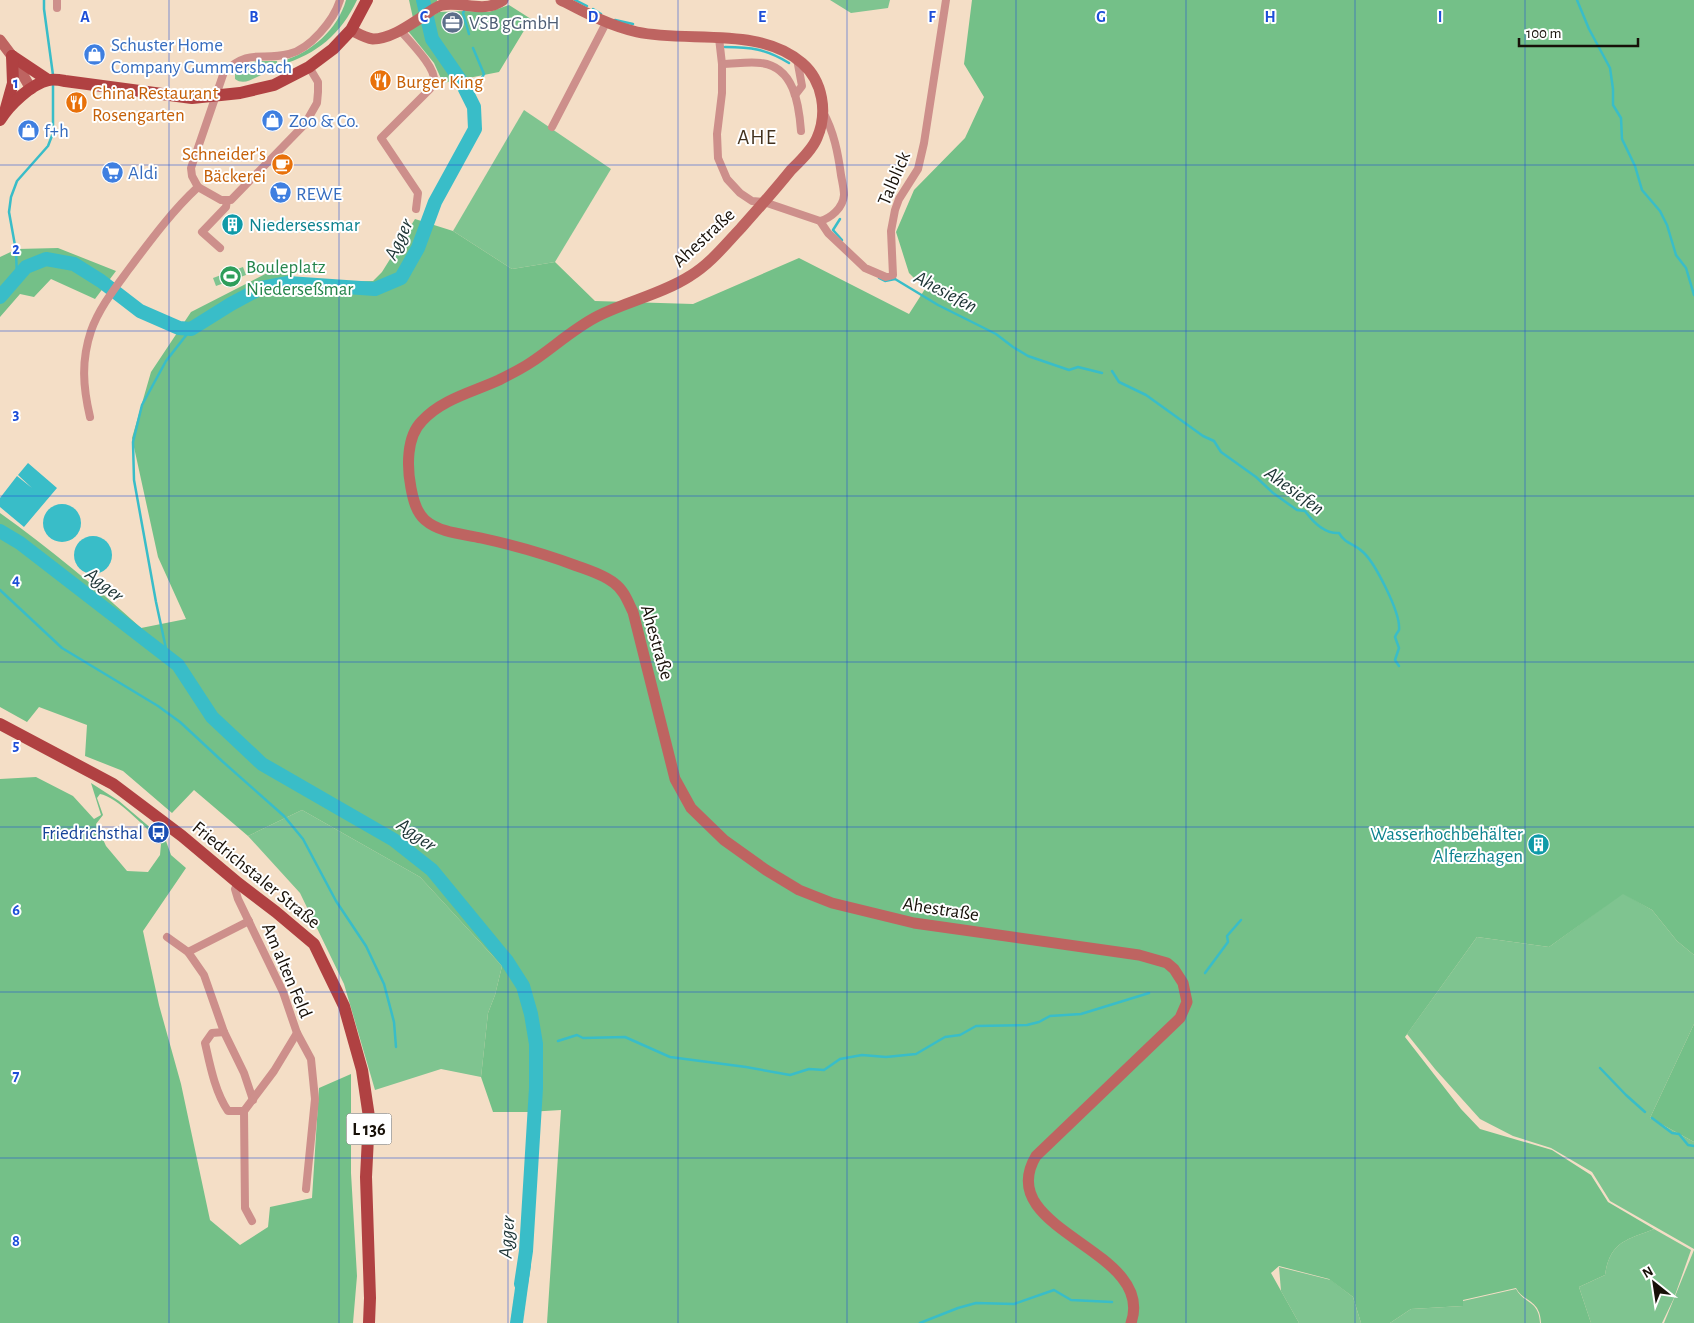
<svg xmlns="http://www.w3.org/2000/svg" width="1694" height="1323" viewBox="0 0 1694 1323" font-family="'Alegreya Sans',sans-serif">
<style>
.green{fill:#7fc490}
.forest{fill:#74c088;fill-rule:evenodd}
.water{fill:#39bdc8}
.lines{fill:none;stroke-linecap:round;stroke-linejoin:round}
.stream{stroke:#39bdc8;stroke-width:2.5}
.river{stroke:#39bdc8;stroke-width:14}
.street{stroke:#cd8f8b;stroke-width:8}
.secondary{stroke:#be6461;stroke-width:11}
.primary{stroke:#b04142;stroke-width:12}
.grid{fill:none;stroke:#1d4ed8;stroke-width:1;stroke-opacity:0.55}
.labels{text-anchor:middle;stroke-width:4;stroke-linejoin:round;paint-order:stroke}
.shield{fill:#fff;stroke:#5d5852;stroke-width:1}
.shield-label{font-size:18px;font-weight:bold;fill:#171008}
.service-label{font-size:19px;fill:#4e5e75;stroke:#fff;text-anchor:start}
.shop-label{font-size:19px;fill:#366cbe;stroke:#fff;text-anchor:start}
.food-label{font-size:19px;fill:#c56008;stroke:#fff;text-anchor:start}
.street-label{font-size:19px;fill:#171008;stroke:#fff}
.culture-label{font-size:19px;fill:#0d838f;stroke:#fff;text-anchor:start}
.leisure-label{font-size:19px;fill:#27864d;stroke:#fff;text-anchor:start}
.transit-label{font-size:19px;fill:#164399;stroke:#fff;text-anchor:end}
.water-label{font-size:20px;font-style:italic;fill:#1d3435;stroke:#fff}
.quarter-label{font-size:21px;letter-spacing:1px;fill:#43321e;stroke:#fff}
.grid-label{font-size:16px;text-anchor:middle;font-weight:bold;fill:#1d4ed8;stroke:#fff;stroke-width:4;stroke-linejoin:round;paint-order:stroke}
</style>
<rect width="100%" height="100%" fill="#f4dec6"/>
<g class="green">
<path d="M830 0H890L888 8 851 13Z"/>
<path d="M259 61H277L278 67 269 71 267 68 261 71 263 74C254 78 244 86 235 79V72C242 65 249 62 259 61Z"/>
<path d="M524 110 611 169 555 262 512 269 453 231Z"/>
<path d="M243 267 246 275 216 286 213 278Z"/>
<path d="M302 810 420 877 502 966 495 995 488 1013 481 1077 441 1069 375 1090 344 984 300 893 248 836Z"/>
<path d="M1623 893 1652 910 1677 941 1694 955V1024L1650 1118 1694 1142V1249L1610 1201 1592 1172 1551 1148 1513 1136 1480 1119 1435 1069 1407 1034 1477 937 1549 947Z"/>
<path d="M1654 1229 1691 1250 1674 1298 1662 1323H1591L1579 1287 1605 1275C1610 1241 1627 1240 1654 1229Z"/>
<path d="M1694 1250V1323H1664Z"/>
<path d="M1279 1267 1331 1280 1353 1297 1361 1323H1299L1281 1291Z"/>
<path d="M1516 1289C1524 1304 1539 1300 1540 1323H1390L1411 1309 1463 1306V1301Z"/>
</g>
<g class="forest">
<path d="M346 0H357C341 34 317 54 281 65L282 61C311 53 338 29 346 0Z"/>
<path d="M409 0H437V1L413 18Z"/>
<path d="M972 0H1694V955L1677 941 1652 910 1623 894 1549 947 1477 937 1405 1037 1461 1109 1480 1129 1552 1150 1591 1175 1608 1202 1654 1229C1627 1240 1610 1241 1605 1275L1579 1287 1591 1323H1541C1540 1299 1524 1303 1516 1288L1463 1300V1306L1411 1309 1390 1323H1361L1353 1297 1329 1279 1279 1266 1271 1273 1299 1323H547L561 1110 528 1112H493L481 1077 488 1013 495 995 502 966 420 877 302 810 248 836 194 790 172 813 123 771 85 756 87 725 39 707 27 722 0 707V513C49 548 96 587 141 628L186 619 158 557 132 438 151 372 191 312 273 270 298 278 320 282 373 281 382 272 415 219 453 231 512 269 555 262 595 301 693 304 799 258 909 314 925 289 909 273 896 232 914 190 965 138 984 97 964 64Z"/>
<path d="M509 5 531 19 499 72 443 83 434 63 408 31 439 12 464 11 489 12Z"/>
<path d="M58 248 116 271 95 299 51 279 34 297 20 294 0 317V257L17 249Z"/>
<path d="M36 777 73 796 94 819 101 815 91 783 119 801 166 841 171 855 186 868 143 931 159 1005 181 1084 210 1220 240 1245 268 1227 270 1207 312 1198 319 1088 351 1074V1173L357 1276 353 1323H0V779ZM100 794C116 796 150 831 161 844L160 855 148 872 127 871 106 846 96 824 103 815 97 798Z"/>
<path d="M1694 1024V1142L1650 1118Z"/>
</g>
<g class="water">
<path d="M28 463 57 488 24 527 0 507V498L17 476 32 488 18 475Z"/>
<circle cx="62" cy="523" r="19"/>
<circle cx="93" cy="555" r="19"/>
<path d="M531 1265 523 1323H510L518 1267Z"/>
</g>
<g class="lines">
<g class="stream">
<path d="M44 0V9L53 75"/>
<path d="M575 0 587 6"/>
<path d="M1577 0 1589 29 1610 68 1613 89V105L1621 118 1622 139 1635 166 1642 190 1660 211 1667 225 1676 255 1686 268 1694 295"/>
<path d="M465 9 463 13 469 34"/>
<path d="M593 9 601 14"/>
<path d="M615 20 633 24"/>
<path d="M725 47C751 47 766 49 789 63"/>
<path d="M468 94 479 83 484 74 473 48"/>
<path d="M840 219 833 230 842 240"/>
<path d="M17 278 16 251 9 212 11 197 17 181 48 146 53 133V83"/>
<path d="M879 278 885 281 895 279 938 305 996 334 1013 347 1028 356 1069 370 1078 367 1102 373"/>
<path d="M1112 371 1119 382 1146 395 1203 436 1214 441 1221 452 1256 477 1273 493 1297 510 1305 511C1313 522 1325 534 1339 533 1346 545 1354 543 1363 552 1375 563 1401 613 1399 630 1398 632 1396 634 1395 637L1399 648 1395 660 1399 666"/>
<path d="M0 590 62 648 158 706 180 722 222 761 284 816 303 839 336 901 366 946 384 984 394 1022 396 1047"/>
<path d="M168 658 156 602 134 480 133 442 142 405 166 361 191 329"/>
<path d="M1205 973 1228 942 1227 936 1241 920"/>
<path d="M558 1041 577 1035 583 1038 625 1037 670 1057 746 1067 790 1075 809 1069 824 1070 840 1059 862 1055 886 1057 916 1054 945 1037 960 1035 976 1026 1027 1025 1039 1022 1050 1016 1081 1014 1149 993"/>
<path d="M1600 1068 1626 1095 1645 1112"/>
<path d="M1652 1118 1672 1133 1679 1134 1688 1145 1694 1146"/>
<path d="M920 1323 958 1308 976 1303 1014 1304 1054 1290 1071 1300 1112 1302"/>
</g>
<g class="river">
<path d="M0 297 26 267 46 259 74 264 101 281 140 311 179 328 191 329 231 304 261 288 288 283 375 289 401 278 418 248 435 202 475 129 474 107 461 81 432 39 423 0"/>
<path d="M0 531 20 543 178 665 212 717 262 764 394 840 432 870 507 961 523 986 531 1014 536 1044V1088L526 1251 521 1284"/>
</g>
<g class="street">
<path d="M57 0V8"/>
<path d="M400 30C409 41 436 67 434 81 433 83 431 87 430 89L381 138 418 193 416 209"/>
<path d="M719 38 722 64V93L717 134 718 158 727 179 740 193 752 201 764 202 820 221 828 233 865 268 886 277 893 275 891 231 895 210 899 199 918 169 924 143 946 0"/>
<path d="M722 64C734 64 749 61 761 63 794 67 799 104 801 131"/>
<path d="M795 95 802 86 797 59"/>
<path d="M552 127 606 23"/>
<path d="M198 187 192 176 191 168 224 72C251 48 260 61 289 54 310 49 334 20 340 0"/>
<path d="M198 187 221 200H231L305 124 317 103 318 92V82L309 67"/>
<path d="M820 221C831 218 843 208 844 195 844 189 842 181 841 175 838 153 834 132 823 112"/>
<path d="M220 248 202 232 226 207 227 200"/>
<path d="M90 417C83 387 81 361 91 331 99 308 115 288 129 269 150 241 172 211 198 187"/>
<path d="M238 883 235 889 238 899 283 992 297 1033 311 1059 315 1099 306 1189"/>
<path d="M167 937 188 952 204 975 224 1032 212 1033 205 1043C210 1065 215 1092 228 1111H244"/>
<path d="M188 952 249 921"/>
<path d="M224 1032 244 1073 253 1100"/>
<path d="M252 1221 245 1208 244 1111 274 1071 297 1033"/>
</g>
<g class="secondary">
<path d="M561 0C586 13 610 26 637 32 688 43 760 26 802 63 823 81 828 113 817 138 812 150 800 161 791 170 775 190 758 209 741 228 725 245 710 264 690 276 662 294 628 301 598 316 574 328 553 348 530 363 521 369 509 375 499 380 473 392 442 399 422 421 406 437 407 468 411 488 413 499 416 512 425 520 440 533 463 534 481 538 513 545 545 554 577 566 589 570 604 575 614 583 624 590 628 602 633 612L675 779 691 808 724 840 766 870 799 890 832 903 914 923 1139 955 1167 963 1174 969 1183 983 1187 1002 1180 1018 1036 1156C991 1231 1157 1249 1131 1323"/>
<path d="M351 30C357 33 365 38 373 39 390 39 408 26 422 17 428 13 435 7 442 5 464 1 484 14 503 0"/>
<path d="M0 40 12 56 31 89"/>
</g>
<g class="primary">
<path d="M12 56 48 80"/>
<path d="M6 108 13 83 12 56"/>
<path d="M0 120C9 105 31 84 49 80 54 79 60 80 65 81L192 98 240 93 274 85 309 67 333 49 351 30 367 0"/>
<path d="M0 724 113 784 182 836 238 883 276 912 314 944 344 1006 362 1070 369 1117 366 1177 370 1298 369 1323"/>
</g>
</g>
<path class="grid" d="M169 0V1323M339 0V1323M508 0V1323M678 0V1323M847 0V1323M1016 0V1323M1186 0V1323M1355 0V1323M1525 0V1323M0 165H1694M0 331H1694M0 496H1694M0 662H1694M0 827H1694M0 992H1694M0 1158H1694"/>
<defs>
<symbol id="office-disc" viewBox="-11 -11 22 22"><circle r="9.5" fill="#5c6f8a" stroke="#fff"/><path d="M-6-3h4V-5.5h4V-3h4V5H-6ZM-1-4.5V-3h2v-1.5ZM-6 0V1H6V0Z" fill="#fff"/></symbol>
<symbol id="shop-disc" viewBox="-11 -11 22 22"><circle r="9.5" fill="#3f7fe0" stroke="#fff"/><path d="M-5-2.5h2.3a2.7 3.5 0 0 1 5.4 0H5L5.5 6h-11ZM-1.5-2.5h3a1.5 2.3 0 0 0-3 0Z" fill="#fff"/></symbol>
<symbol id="restaurant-disc" viewBox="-11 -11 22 22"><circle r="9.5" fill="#e8710a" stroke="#fff"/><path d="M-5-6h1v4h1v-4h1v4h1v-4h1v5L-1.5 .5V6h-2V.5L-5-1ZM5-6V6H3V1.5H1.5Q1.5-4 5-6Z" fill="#fff"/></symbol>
<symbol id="cafe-disc" viewBox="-11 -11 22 22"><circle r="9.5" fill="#e8710a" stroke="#fff"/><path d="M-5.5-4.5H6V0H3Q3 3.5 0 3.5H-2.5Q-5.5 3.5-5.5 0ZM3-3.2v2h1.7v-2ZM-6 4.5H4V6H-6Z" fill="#fff"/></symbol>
<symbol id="supermarket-disc" viewBox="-11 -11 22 22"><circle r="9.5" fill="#3f7fe0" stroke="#fff"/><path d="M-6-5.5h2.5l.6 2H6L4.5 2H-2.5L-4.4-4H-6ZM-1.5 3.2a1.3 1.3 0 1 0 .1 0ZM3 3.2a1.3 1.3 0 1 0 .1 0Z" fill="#fff"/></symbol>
<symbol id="building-disc" viewBox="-11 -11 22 22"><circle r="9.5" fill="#0f9aa8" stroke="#fff"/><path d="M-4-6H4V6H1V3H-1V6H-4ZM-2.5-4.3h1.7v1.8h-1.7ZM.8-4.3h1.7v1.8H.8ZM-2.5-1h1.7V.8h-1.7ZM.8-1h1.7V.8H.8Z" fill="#fff"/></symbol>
<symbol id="stadium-disc" viewBox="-11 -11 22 22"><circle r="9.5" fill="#2e9e5b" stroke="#fff"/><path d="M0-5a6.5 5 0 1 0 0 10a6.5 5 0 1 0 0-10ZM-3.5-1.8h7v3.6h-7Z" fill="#fff"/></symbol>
<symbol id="bus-disc" viewBox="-11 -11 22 22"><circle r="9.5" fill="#1a4fb4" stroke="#fff"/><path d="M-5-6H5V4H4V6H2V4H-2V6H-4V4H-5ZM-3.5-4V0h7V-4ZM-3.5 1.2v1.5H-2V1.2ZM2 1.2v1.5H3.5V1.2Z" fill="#fff"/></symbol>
</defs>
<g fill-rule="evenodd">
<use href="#office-disc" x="440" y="10" width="25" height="25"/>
<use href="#shop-disc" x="82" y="42" width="25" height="25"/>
<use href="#restaurant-disc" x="368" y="68" width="25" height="25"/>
<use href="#restaurant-disc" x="64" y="90" width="25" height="25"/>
<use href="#shop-disc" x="260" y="108" width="25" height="25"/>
<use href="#shop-disc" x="16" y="118" width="25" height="25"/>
<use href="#cafe-disc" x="270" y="152" width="25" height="25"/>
<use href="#supermarket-disc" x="100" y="160" width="25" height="25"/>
<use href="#supermarket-disc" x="268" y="180" width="25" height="25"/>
<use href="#building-disc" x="220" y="212" width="25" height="25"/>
<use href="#stadium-disc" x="218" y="264" width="25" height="25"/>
<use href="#bus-disc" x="146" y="820" width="25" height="25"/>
<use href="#building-disc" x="1526" y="832" width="25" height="25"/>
</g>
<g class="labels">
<rect class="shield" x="346.5" y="1113.5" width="45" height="31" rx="4"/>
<g class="shield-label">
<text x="369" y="1135">L 136</text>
</g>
<g class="service-label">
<text x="469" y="29">VSB gGmbH</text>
</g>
<g class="shop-label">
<text x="111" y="51">Schuster Home<tspan x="111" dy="22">Company Gummersbach</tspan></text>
<text x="289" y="127">Zoo &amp; Co.</text>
<text x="44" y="137">f+h</text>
<text x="128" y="179">Aldi</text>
<text x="296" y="200">REWE</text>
</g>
<g class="food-label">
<text x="396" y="88">Burger King</text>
<text x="92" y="99">China Restaurant<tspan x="92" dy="22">Rosengarten</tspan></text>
<text x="266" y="160" text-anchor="end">Schneider's<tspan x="266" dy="22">Bäckerei</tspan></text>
</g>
<g class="street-label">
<text transform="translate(893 178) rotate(-67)" y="7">Talblick</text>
<text transform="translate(703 237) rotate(-43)" y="7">Ahestraße</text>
<text transform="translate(658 642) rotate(74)" y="7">Ahestraße</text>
<text transform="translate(257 874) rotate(39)" y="7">Friedrichstaler Straße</text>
<text transform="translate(941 908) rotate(9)" y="7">Ahestraße</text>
<text transform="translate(288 970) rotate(67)" y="7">Am alten Feld</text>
</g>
<g class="culture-label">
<text x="249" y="231">Niedersessmar</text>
<text x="1523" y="840" text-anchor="end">Wasserhochbehälter<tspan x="1523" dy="22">Alferzhagen</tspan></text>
</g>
<g class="leisure-label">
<text x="246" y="273">Bouleplatz<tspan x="246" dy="22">Niederseßmar</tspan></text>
</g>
<g class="transit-label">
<text x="143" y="839">Friedrichsthal</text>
</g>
<g class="water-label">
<text transform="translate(398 239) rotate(-65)" y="7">Agger</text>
<text transform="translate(946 291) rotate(28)" y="7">Ahesiefen</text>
<text transform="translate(1295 490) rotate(36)" y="7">Ahesiefen</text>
<text transform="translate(105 584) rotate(38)" y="7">Agger</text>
<text transform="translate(417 834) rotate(35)" y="7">Agger</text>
<text transform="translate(506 1237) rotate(-86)" y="7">Agger</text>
</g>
<g class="quarter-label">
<text x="757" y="144">AHE</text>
</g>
</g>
<g class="grid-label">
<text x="85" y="22">A</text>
<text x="254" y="22">B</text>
<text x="424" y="22">C</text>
<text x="593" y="22">D</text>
<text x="762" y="22">E</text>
<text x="932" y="22">F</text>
<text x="1101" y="22">G</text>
<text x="1270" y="22">H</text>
<text x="1440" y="22">I</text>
<text x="16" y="88">1</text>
<text x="16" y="254">2</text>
<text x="16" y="419">3</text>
<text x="16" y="585">4</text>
<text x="16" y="750">5</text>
<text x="16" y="915">6</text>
<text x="16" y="1081">7</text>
<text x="16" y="1246">8</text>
</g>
<g transform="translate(1654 1283) rotate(330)" stroke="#ffffff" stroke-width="4" paint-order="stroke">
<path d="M0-4L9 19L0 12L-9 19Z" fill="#171008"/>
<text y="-8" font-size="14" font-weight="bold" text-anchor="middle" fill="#171008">N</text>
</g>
<path d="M1519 38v8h119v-8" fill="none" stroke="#171008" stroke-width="2.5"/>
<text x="1526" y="38" font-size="15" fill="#171008" stroke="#ffffff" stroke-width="4" paint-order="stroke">100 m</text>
</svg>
